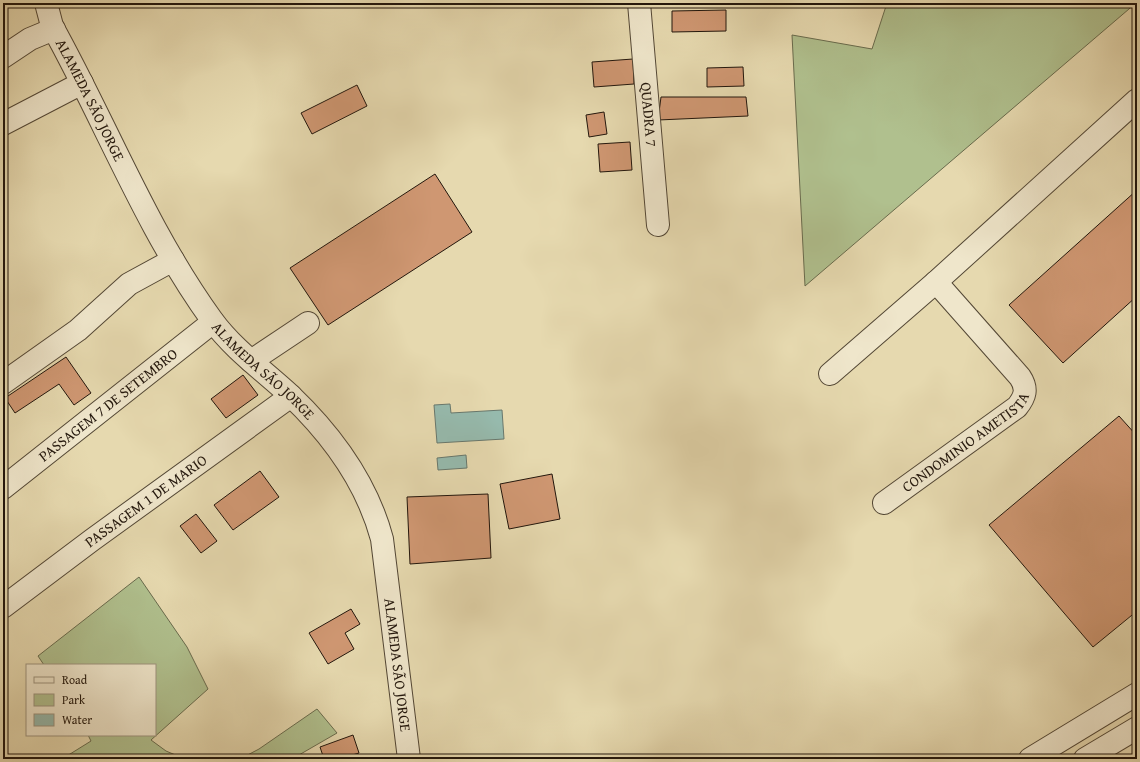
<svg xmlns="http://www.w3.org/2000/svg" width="1140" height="762" viewBox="0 0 1140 762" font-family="'Gentium Book Plus',serif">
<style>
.green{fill:#b0c08e;stroke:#696b4d}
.water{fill:#96baad;stroke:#68786d}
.building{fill:#cf9772;stroke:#22160c}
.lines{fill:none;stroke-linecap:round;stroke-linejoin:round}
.minor-casing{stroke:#534735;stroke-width:24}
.minor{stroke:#efe6cb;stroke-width:22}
.labels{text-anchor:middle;stroke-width:3.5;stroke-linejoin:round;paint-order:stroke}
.street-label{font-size:15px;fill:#22160c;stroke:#efe6cb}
</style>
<rect width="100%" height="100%" fill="#e6d9af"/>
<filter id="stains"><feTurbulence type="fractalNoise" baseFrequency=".005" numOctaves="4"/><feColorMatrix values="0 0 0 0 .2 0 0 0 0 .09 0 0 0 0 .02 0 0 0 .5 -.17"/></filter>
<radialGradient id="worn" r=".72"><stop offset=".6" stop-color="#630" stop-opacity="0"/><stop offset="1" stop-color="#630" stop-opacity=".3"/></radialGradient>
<g class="green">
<path d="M887 3H1136L805 286 792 35 872 49Z"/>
<path d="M139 577 187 647 208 689 151 740 166 751 185 759H62L91 741 88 735H155V665H44L38 656Z"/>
<path d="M317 709 337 733 292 759H240L259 749Z"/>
</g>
<g class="water">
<path d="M450 404 451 413 502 410 504 439 437 443 434 405Z"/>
<path d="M466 455 467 468 438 470 437 458Z"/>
</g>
<g class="building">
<path d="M654 3H705V4L654 5Z"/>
<path d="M726 10V31L672 32V11Z"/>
<path d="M633 59 634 84 594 87 592 62Z"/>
<path d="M743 67 744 86 707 87V68Z"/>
<path d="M357 85 367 106 312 134 301 113Z"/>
<path d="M661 97H746L748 116 658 120Z"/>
<path d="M604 112 607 134 589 137 586 115Z"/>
<path d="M630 142 632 170 600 172 598 144Z"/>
<path d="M435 174 472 232 328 325 290 268Z"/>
<path d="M1137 190V296L1063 363 1009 305Z"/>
<path d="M66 357 91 393 74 405 59 384 15 413 5 398Z"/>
<path d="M243 375 258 395 226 418 211 399Z"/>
<path d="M1119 416 1137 436V611L1093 647 989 525Z"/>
<path d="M260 471 279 497 233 530 214 505Z"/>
<path d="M552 474 560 519 509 529 500 484Z"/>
<path d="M488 494 491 558 410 564 407 497Z"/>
<path d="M196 514 217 541 201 553 180 526Z"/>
<path d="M351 609 360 624 345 633 354 649 328 664 309 633Z"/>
<path d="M353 735 359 753 349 756 350 759H324L320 747Z"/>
</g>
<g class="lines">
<defs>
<g id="minor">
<path id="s1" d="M46 3 52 26C106 123 146 229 212 320 233 349 264 371 290 395 332 435 367 483 382 539L409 759"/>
<path id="s2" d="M639 3 658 225"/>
<path d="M3 57 30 39 54 29"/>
<path d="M3 124 82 83"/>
<path d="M251 361 308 323"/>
<path d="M830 374 936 282 1137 100"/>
<path d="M3 383 78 330 129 284 173 260"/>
<path id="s3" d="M3 488 213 322"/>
<path id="s4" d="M884 503 1017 407C1025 397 1028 389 1020 377L936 282"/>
<path id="s5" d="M3 607 92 540 291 396"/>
<path d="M1030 759 1137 694"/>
<path d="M1085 759 1137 728"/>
</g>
</defs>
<use href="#minor" class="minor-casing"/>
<use href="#minor" class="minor"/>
</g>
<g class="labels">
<g class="street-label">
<text dy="5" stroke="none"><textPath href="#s1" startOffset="107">ALAMEDA SÃO JORGE</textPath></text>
<text dy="5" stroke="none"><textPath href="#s2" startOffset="112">QUADRA 7</textPath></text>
<text dy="5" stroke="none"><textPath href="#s1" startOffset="431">ALAMEDA SÃO JORGE</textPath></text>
<text dy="5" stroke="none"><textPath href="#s3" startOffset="134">PASSAGEM 7 DE SETEMBRO</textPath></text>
<text dy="5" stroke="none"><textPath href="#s4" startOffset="102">CONDOMINIO AMETISTA</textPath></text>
<text dy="5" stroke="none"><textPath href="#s5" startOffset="178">PASSAGEM 1 DE MARIO</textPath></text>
<text dy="5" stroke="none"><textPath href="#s1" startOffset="767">ALAMEDA SÃO JORGE</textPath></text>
</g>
</g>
<rect width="1140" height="762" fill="none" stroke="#e6d9af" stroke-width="16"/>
<rect x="4" y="4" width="1132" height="754" fill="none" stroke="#22160c" stroke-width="2"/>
<rect x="8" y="8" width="1124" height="746" fill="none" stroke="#22160c"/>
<rect x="26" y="664" width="130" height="72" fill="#efe6cb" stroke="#9d937f"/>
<rect x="34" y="677" width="20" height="6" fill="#efe6cb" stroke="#9d937f"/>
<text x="62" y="684" font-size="12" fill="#22160c">Road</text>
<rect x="34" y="694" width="20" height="12" fill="#b0c08e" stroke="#9d937f"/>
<text x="62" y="704" font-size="12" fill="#22160c">Park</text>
<rect x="34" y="714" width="20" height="12" fill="#96baad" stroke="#9d937f"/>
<text x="62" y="724" font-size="12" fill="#22160c">Water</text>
<rect width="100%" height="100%" filter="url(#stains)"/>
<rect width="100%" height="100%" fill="url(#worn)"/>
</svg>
